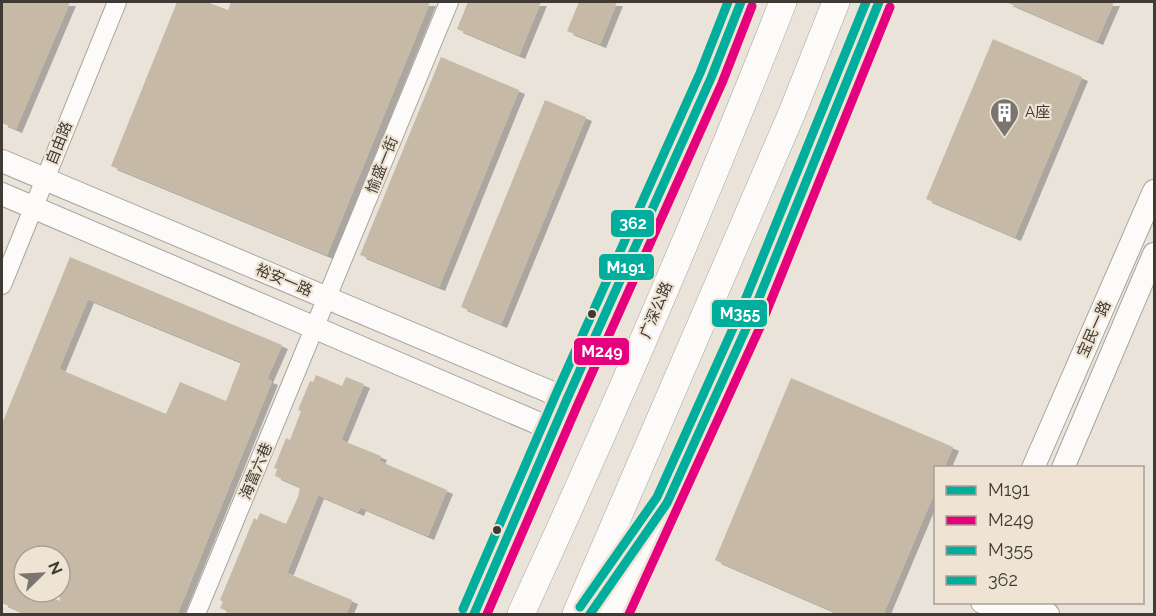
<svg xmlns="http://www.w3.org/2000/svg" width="1156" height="616" viewBox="0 0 1156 616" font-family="Raleway,'Noto Sans SC',sans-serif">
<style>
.building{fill:#c6baa6;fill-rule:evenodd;filter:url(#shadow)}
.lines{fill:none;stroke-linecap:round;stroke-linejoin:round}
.minor-casing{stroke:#a8a49d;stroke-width:20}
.major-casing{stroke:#a8a49d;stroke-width:24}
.highway-casing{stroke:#a8a49d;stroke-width:28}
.minor{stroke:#fcfbf9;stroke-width:18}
.major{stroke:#fcfbf9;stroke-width:22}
.highway{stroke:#fcfbf9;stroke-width:27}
.bus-1-casing{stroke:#efe4d4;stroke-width:14}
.bus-2-casing{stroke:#efe4d4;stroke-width:14}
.bus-3-casing{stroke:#efe4d4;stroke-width:14}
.bus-4-casing{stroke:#efe4d4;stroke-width:14}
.bus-1{stroke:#01ad9c;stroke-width:9}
.bus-2{stroke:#e5007d;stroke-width:9}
.bus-3{stroke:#01ad9c;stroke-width:9}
.bus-4{stroke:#01ad9c;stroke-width:9}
.bus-dot{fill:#3f3a34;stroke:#efe4d4;stroke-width:2}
.labels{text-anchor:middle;stroke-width:4.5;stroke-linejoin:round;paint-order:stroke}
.poi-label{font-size:15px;fill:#3f3a34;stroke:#efe4d4;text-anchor:start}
.street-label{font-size:15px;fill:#3f3a34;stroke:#efe4d4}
.line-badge{stroke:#efe4d4;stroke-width:2}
.badge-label{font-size:16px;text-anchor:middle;font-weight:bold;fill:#fff}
</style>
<defs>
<filter id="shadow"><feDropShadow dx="6" dy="4" stdDeviation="0" flood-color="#0004"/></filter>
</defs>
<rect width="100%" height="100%" fill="#e9e3da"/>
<g class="building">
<path d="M2 2H70L16 129 2 123Z"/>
<path d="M177 2H207L228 10 231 2H430L327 255 111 166Z"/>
<path d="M468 2H541L519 55 457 29Z"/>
<path d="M579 2H617L600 44 567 31Z"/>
<path d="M1006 2H1114L1097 41Z"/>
<path d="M993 39 1082 77 1015 237 926 199Z"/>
<path d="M441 57 519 90 439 287 360 255Z"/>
<path d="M545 100 586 117 501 324 461 307Z"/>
<path d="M70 257 282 345 267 379 272 381 177 615H29L2 603V424ZM88 299 241 362 226 401 180 382 166 414 59 369ZM24 556H60V601L38 592H24Z"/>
<path d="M316 375 342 386 346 377 364 384 341 440 381 456 379 461 447 490 428 536 360 507 358 512 318 495 287 573 352 600 346 615H235L220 608 223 602 220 600 254 518 257 520 260 513 286 524 298 497 300 487 275 476 277 469 274 468 286 438 290 440 301 411 298 410 310 381 313 382Z"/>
<path d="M791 378 953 447 944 468H936V489L883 615H842L715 560Z"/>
</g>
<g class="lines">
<defs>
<g id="minor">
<path d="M2 285 117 2"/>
<path d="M196 614 449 2"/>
</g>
<g id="major">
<path d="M2 161 567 399"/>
<path d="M2 194 554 430"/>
<path d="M1033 468 1154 191"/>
<path d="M1063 468 1154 254"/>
<path d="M982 602 1007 614"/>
<path d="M1020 602 1048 614"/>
<path d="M474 614 567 399 711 78 741 2"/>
<path d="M616 614 750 320 879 2"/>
</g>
<g id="highway">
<path d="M877 7 878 2"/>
<path d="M521 614C614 412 702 208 783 2"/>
<path d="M576 614 792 113 836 2"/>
<path d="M590 614 667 503"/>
</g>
</defs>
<use href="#minor" class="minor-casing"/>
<use href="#major" class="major-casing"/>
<use href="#highway" class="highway-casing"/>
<use href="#minor" class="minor"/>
<use href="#major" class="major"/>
<use href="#highway" class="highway"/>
<defs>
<g id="bus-1">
<path d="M474 614 567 399 711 78 741 2"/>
<path d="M590 614 667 503 750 320 879 2"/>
</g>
<g id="bus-2">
<path d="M487 614 578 404 722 83 752 6"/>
<path d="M629 614 761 325 890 7"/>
</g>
<path id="bus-3" d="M580 607 657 497 739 315 866 2"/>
<path id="bus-4" d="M463 609 556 394 700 73 728 2"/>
</defs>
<use href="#bus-1" class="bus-1-casing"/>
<use href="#bus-2" class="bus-2-casing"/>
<use href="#bus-3" class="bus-3-casing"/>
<use href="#bus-4" class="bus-4-casing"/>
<use href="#bus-1" class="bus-1"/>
<use href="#bus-2" class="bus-2"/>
<use href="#bus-3" class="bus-3"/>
<use href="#bus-4" class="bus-4"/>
</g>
<defs>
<symbol id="building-pin" viewBox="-11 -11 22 30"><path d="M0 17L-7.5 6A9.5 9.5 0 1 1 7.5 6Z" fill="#7a756e" stroke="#efe4d4"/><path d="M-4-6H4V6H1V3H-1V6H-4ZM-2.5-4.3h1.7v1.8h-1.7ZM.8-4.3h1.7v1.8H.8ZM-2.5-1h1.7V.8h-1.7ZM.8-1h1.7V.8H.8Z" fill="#fff"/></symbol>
</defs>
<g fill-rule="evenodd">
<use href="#building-pin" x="988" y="96" width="33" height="45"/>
</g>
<g class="bus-dot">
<circle cx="592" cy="314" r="5"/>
<circle cx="497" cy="530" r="5"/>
</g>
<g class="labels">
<g class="poi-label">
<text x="1025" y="117">A座</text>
</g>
<g class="street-label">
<text transform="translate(59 143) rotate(-68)" y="5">自由路</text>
<text transform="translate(382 165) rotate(-68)" y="5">愉盛一街</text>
<text transform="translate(284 280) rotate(23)" y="5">裕安一路</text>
<text transform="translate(656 310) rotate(-67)" y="5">广深公路</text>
<text transform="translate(1094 329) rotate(-66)" y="5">宝民一路</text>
<text transform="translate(256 471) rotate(-67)" y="5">海富六巷</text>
</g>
</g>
<g class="line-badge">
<rect x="610" y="209" width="45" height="29" rx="6" fill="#01ad9c"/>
<rect x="598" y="253" width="57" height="28" rx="6" fill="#01ad9c"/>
<rect x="711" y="299" width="57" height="29" rx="6" fill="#01ad9c"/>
<rect x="573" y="337" width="57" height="29" rx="6" fill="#e5007d"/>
</g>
<g class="badge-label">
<text x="633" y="229">362</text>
<text x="626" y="273">M191</text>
<text x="740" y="319">M355</text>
<text x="602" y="357">M249</text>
</g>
<rect width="1156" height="616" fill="none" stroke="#3f3a34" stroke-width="6"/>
<rect x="934" y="466" width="210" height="138" fill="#efe4d4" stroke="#a9a094" stroke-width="1.5"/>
<rect x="946" y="486" width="30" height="9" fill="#01ad9c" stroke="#a9a094" stroke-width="1.5"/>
<text x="988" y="496" font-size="18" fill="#3f3a34">M191</text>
<rect x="946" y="516" width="30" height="9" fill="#e5007d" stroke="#a9a094" stroke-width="1.5"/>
<text x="988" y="526" font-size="18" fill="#3f3a34">M249</text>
<rect x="946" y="546" width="30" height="9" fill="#01ad9c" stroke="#a9a094" stroke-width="1.5"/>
<text x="988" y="556" font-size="18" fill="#3f3a34">M355</text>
<rect x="946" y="576" width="30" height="9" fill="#01ad9c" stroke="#a9a094" stroke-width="1.5"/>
<text x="988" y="586" font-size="18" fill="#3f3a34">362</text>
<g transform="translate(42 574) rotate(66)"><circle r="28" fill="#efe4d4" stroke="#a9a094" stroke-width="1.5"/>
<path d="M0-4.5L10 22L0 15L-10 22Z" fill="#7a756e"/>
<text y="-9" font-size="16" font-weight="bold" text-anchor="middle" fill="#3f3a34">N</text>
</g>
</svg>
